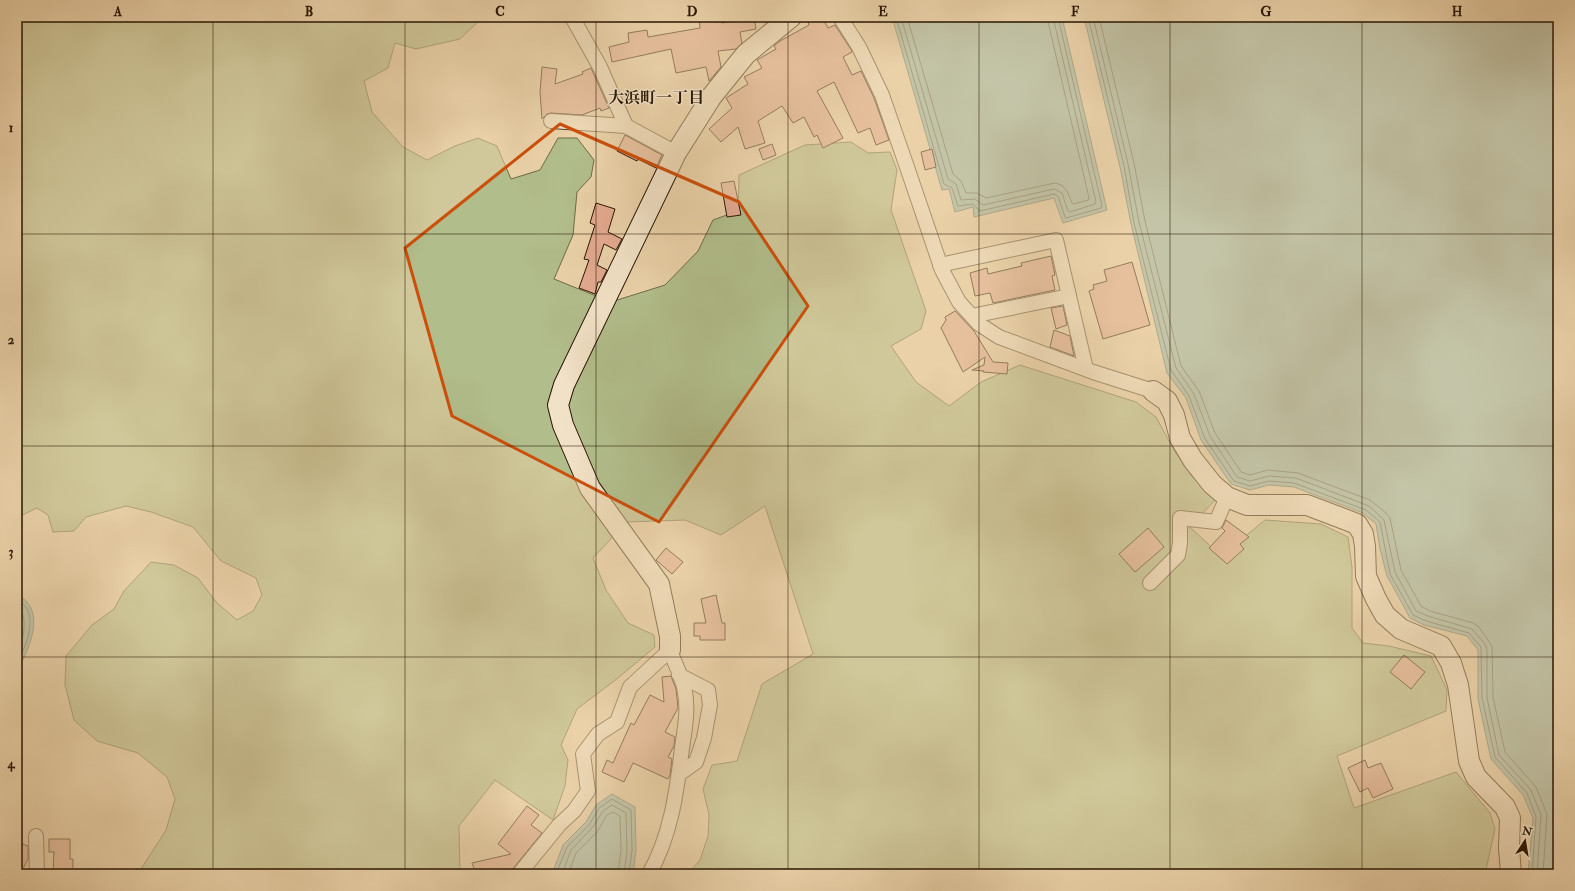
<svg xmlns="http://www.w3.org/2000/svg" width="1575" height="891" viewBox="0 0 1575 891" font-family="'IM FELL Double Pica','Noto Serif JP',serif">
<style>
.green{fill:#b1bd8b;stroke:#6e6a47}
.water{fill:#98b7a9;stroke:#6c7767}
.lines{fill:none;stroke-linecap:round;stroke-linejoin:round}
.shore{stroke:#616656;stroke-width:1}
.building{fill:#e3a990;stroke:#2a1603}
.street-casing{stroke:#5a452c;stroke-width:16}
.secondary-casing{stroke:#2a1603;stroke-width:22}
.street{stroke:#f1e1c6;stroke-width:14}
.secondary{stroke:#f1e1c6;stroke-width:20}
.marked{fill:none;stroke:#cc4f0b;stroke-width:3;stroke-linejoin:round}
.grid{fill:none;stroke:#2a1603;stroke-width:1;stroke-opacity:0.55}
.labels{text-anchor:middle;stroke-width:3;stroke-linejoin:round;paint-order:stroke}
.neighbourhood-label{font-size:16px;font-weight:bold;fill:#2a1603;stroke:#f1e1c6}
.neatline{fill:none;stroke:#2a1603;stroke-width:1.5}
.grid-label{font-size:13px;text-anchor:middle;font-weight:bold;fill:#2a1603}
</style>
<rect width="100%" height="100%" fill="#ead1a8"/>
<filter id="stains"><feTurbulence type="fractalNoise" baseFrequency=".005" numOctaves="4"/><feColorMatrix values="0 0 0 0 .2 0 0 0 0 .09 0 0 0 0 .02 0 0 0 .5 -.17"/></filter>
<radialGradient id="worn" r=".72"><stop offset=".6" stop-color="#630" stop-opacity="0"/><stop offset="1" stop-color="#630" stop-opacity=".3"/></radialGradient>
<path class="green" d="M17 17H124L142 19 143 17H483L460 39 416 49 395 43 388 68 364 81 372 112 403 147 427 160 455 146 478 138 497 146 511 179 540 170 558 138H577L594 160 591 177 577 192 573 235 554 279 611 302 665 285 698 251 713 220 738 211 739 175 805 145 851 142 868 153 890 152 897 170 891 210 926 311 921 329 891 346 916 382 949 406 981 382 1020 365 1136 402 1156 417 1175 452 1191 475 1215 500 1190 527 1221 556 1265 520 1321 524 1348 537 1352 567V628L1363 643 1389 646 1431 656 1447 690 1446 711 1337 756 1354 808 1456 772 1490 813 1495 829 1485 874H688L700 860 708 836 709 815 703 789 712 765 737 761 762 684 813 654 765 506 721 535 685 520 627 522 593 558 606 590 628 623 654 635 655 647 618 678 577 709 561 745 568 760 565 786 553 820 495 780 459 826 460 874H136L141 869 166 830 175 799 167 777 138 753 97 741 74 720 65 685 66 656 92 625 114 609 124 591 151 562 174 565 198 578 217 603 237 620 253 611 262 595 256 578 221 561 193 527 151 512 126 506 86 517 74 531 53 532 48 515 37 508 20 516 17 520Z"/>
<g class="water">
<path d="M892 17H1062L1107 210 1063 223 1054 198 974 217 973 207 955 212 949 189 942 190Z"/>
<path d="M1084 17H1558V874H1528L1533 818 1523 795 1491 759 1478 699V650L1467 636 1424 625 1410 618 1387 576 1380 549 1376 524 1363 513 1294 487 1269 485 1250 490 1231 484 1201 440 1186 398 1167 373 1131 224 1120 167Z"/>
<path d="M17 595C20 597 25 599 27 602 43 620 27 653 17 671Z"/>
<path d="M612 794 635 807 636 850 633 874H552L563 845 586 822 596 805Z"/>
</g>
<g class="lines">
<g class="shore">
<path d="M896 17 944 184 952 188 958 206 973 204 980 211 1054 194 1058 196 1065 217 1066 218 1101 208 1102 206 1058 17"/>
<path d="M901 17 948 179 956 184 961 200 975 199 983 205 1054 189 1062 193 1068 211 1070 212 1095 204 1096 202 1053 17"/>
<path d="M907 17 953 174 961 181 966 193H977L986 198 1055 183C1066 185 1068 193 1072 203L1074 204 1088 200 1089 198 1047 17"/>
<path d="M1088 17 1124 166 1134 223 1171 370 1189 396 1205 439 1234 481 1250 486 1269 481 1294 483 1366 510 1380 522 1390 574 1413 615 1426 621 1469 633 1481 647 1482 698 1495 757 1527 793 1536 817 1532 874"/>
<path d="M1093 17 1128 164 1139 222 1176 368 1194 394 1210 436 1237 477 1250 481 1269 476 1296 478 1369 506 1384 520 1395 572 1416 611 1428 616 1472 629 1485 644 1487 650V698L1499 755 1531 790 1541 815 1537 874"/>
<path d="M1099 17 1134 163 1145 221 1181 366 1199 391 1215 433 1241 472 1250 475 1268 470 1298 473 1370 500 1386 513 1390 518 1401 570 1421 606 1430 611 1473 623 1479 627 1492 646 1493 697 1505 752 1536 787 1547 814 1543 874"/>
<path d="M17 599C22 603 28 607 29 614 33 629 25 649 17 662"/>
<path d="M17 605C29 614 24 641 17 652"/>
<path d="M556 874 567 847 589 825 599 808 612 799 631 810 632 850 629 874"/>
<path d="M562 874 571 850 592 828 603 811 612 805 626 813 627 850 624 874"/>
<path d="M568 874 576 853 597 832 607 815 613 812 620 816 621 850 618 874"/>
</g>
</g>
<g class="building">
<path d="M714 17 715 22 722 21V23L744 19V17H754L756 29 740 32 742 43 736 49 718 51 721 67 709 81 706 67 676 73 671 49 612 62 609 47 629 42 628 33 647 30 648 37 700 28 699 18Z"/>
<path d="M817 17H822L828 28 835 25 852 51V52L843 57 852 75 861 71 874 98 889 140 876 145 870 128 858 133 834 82 817 91 843 138 823 148 817 135 814 137 804 117 793 123 782 106 758 121 765 143 745 149 738 127 721 142 709 129 732 108 726 98 748 84 744 77 762 68 757 60 776 49 774 46 780 41 809 25 808 22Z"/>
<path d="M542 67 557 69 555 84 583 74 582 72 591 68 609 108 601 111 600 108 582 115 551 113 547 114 542 119 540 92Z"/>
<path d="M625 135 662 155 656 168 638 159 637 161 617 151Z"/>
<path d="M772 144 776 155 763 160 759 149Z"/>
<path d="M932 149 936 167 925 170 921 152Z"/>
<path d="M734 181 741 215 727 217 721 183Z"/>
<path d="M596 203 615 209 608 232 622 239 616 250 604 244 597 265 607 270 601 282H598L595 294 579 288 589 260 584 259 595 225 590 223Z"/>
<path d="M1051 256 1055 275 1052 276 1055 290 993 303 990 293 975 296 970 273 987 268 988 274 1022 266 1021 263Z"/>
<path d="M1132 262 1150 325 1103 339 1089 291 1094 289 1093 285 1107 281 1104 270Z"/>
<path d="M1063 306 1067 325 1056 329 1051 308Z"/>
<path d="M955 311 974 331 993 362 1008 363 1007 374 983 372 984 371 972 370 984 365 985 357 963 372 941 328 946 320 945 317Z"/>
<path d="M1054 330 1070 336 1074 356 1050 347Z"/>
<path d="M1226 520 1249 537 1240 544 1244 549 1227 564 1209 548 1225 531 1222 528Z"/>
<path d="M1148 528 1164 547 1135 572 1119 554Z"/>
<path d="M666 548 683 562 672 574 656 560Z"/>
<path d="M716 595 722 623H725V640H700V636H694V623H706L701 599Z"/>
<path d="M1404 655 1425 672 1411 689 1390 672Z"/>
<path d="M671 676 676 689 678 708 665 732 675 737 674 746 668 757 672 759 670 775 668 779 633 763 624 782 602 772 607 760 613 763 626 734 631 723 634 725 650 695 664 702 662 677Z"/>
<path d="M1365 760 1368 768 1381 763 1393 789 1373 798 1368 788 1360 792 1348 768Z"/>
<path d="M527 806 539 815 531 825 542 833 511 871 506 874H476L472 863 511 854 498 844Z"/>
<path d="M49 839H70V859H73V874L53 873 54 852H49Z"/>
<path d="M20 843 28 846V859L24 867 17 863V849Z"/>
</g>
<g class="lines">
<defs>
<g id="street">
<path d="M572 17 600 67 626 126"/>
<path d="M840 17 859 47 882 95 908 170 942 270 959 302 979 324 999 337 1093 372 1153 391"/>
<path d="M551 121 626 126 676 153"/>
<path d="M940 265 1056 240 1086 369"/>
<path d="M972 316 1069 296"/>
<path d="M1150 583 1178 555 1180 543V518L1216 522 1227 497"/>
<path d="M679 774 696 762 704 738 710 705 708 690 679 675"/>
<path d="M36 836 37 874"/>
<path d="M519 874 559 825 574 811 588 791 583 754 598 734 617 722 630 687 670 650C674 662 681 675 684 687 689 707 685 728 682 748 677 790 671 836 649 874"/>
</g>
<g id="secondary">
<path d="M1153 391 1167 401 1174 415 1180 438 1193 460 1212 484 1227 497 1247 505H1307L1357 524 1363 534 1365 546 1366 576 1376 599 1385 615 1401 629 1441 646 1451 663 1458 685 1469 761 1476 777 1505 807 1510 818 1509 848 1511 874"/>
<path d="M670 650V636L659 584 590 488 563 425 558 405 564 385 676 153 712 96 746 54 791 17"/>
</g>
</defs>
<use href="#street" class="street-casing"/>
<use href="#secondary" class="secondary-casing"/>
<use href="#street" class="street"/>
<use href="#secondary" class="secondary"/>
</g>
<path d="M0 0H1575V891H0ZM560 124 739 202 808 306 659 522 452 416 405 248Z" fill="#ead1a8" fill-opacity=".55" fill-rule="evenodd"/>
<path class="marked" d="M560 124 739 202 808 306 659 522 452 416 405 248Z"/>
<path class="grid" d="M213 17V874M405 17V874M596 17V874M788 17V874M979 17V874M1170 17V874M1362 17V874M17 234H1558M17 446H1558M17 657H1558"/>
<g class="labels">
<g class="neighbourhood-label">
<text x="656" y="103">大浜町一丁目</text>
</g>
</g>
<rect width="1575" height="891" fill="none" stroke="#ead1a8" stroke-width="44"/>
<g transform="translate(1525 841) rotate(12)" stroke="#f1e1c6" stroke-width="3" paint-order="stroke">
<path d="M0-3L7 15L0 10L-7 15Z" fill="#2a1603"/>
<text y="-6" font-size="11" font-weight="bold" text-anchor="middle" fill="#2a1603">N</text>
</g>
<rect x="22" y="22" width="1531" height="847" class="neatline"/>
<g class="grid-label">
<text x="118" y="16">A</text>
<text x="309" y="16">B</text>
<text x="500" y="16">C</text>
<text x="692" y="16">D</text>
<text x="883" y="16">E</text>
<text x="1075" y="16">F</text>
<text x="1266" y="16">G</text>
<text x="1457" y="16">H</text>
<text x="11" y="132">1</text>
<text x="11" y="344">2</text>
<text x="11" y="556">3</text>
<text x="11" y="768">4</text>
</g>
<rect width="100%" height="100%" filter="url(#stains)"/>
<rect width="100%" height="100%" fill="url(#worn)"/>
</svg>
